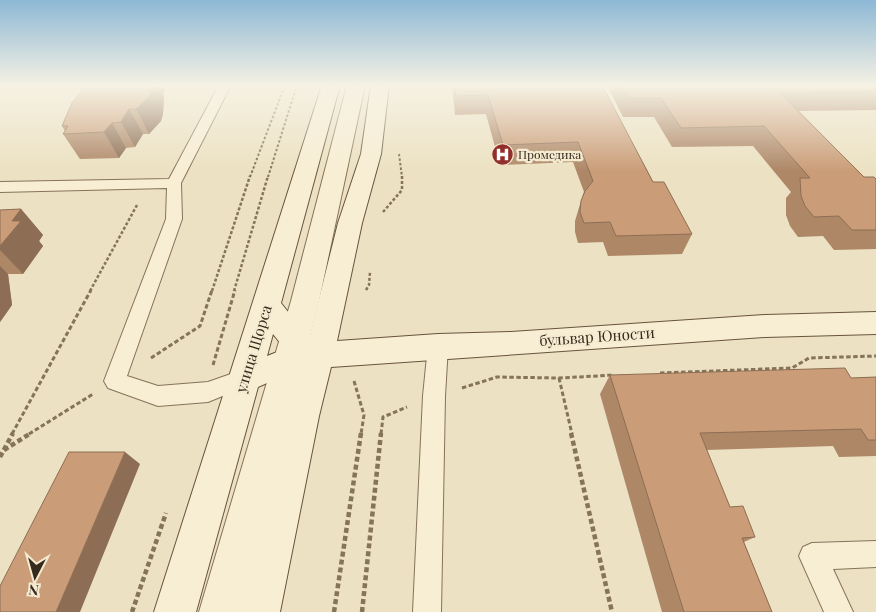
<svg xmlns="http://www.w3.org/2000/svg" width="876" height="612" viewBox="0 0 876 612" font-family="'Playfair Display',serif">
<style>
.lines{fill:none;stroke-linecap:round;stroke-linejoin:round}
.lane-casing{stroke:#85735a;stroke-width:2}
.street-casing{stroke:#85735a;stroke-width:2}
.secondary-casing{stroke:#67543d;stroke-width:2}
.path-far3{stroke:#85735a;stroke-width:2;stroke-dasharray:2.5 2;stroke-linecap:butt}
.path-far2{stroke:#85735a;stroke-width:2.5;stroke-dasharray:3 2;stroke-linecap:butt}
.path-far1{stroke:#85735a;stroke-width:3;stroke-dasharray:4.5 2.5;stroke-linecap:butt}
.path{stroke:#85735a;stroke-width:4.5;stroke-dasharray:5 3;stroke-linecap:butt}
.lane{fill:#f8eed4;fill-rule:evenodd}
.street{fill:#f8eed4;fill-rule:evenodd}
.secondary{fill:#f8eed4;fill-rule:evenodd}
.wall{fill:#ae8767}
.shaded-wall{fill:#8d6e54}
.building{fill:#ca9d78;stroke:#8d6e54}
.labels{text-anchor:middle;stroke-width:4.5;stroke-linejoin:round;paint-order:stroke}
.far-poi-label{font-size:12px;fill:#362a1d;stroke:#f4ebd1;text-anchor:start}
.street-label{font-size:15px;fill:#362a1d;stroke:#f4ebd1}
</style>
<rect width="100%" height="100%" fill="#ece1c2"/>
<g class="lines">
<defs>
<g id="lane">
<path d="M219 85H231L181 183 182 219 127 376 158 386 208 382 245 369 252 372 256 378 252 384 208 402 158 406 108 388 104 381 166 219 167 188 0 192V182L169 179Z"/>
<path d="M438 338 445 340 448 346 445 396 441 612H413L423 396 428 346 431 340Z"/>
<path d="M876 541V567L833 569 853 612H824L799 556 803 547 812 543Z"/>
</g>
<path id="street" d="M347 85H365L319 301 241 612H199L291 301Z"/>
<path id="secondary" d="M322 85H340L281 303 304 332 310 335 338 223 361 154 371 85H389L381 154 362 223 337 341 438 334 511 332 765 315 876 312V334L765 337 331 367 319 416 280 612H238L299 372 290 373 258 387 196 612H154ZM273 334 285 349 267 356Z"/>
</defs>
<use href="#lane" class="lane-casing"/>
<use href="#street" class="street-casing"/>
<use href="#secondary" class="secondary-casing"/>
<g class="path-far3">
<path d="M399 154 402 177"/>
<path d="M250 177 285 85"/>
<path d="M268 177 297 85"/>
</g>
<g class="path-far2">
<path d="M383 212 402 190V176"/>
<path d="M366 290 369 285 370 272"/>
<path d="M90 291 137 205"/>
<path d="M212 291 250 176"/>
<path d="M234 291 268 176"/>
</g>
<g class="path-far1">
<path d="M151 358 200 326 212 290"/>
<path d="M213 365 235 290"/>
<path d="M660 373 792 368 809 358 876 356"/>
<path d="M559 378 572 434"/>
<path d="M354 381 364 415 361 434"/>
<path d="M462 388 497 377 559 378 614 375"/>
<path d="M12 434 91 290"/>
<path d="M29 434 93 394"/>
<path d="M381 434 383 417 407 407"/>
</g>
<g class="path">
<path d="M571 433 612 612"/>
<path d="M4 450 31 433"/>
<path d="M0 457 13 433"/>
<path d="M132 612 166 513"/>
<path d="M334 612 361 433"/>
<path d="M362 612 381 433"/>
</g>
<use href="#lane" class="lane"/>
<use href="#street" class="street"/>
<use href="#secondary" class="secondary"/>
</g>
<g class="wall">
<path d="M452 85H602L653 182 692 234 682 254 608 256 603 242 578 243 575 232V221L581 201 584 192 573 162 500 165 486 114 455 115Z"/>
<path d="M607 85H876V110L799 111 864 177 876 179V249L834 250 823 236 798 237 790 226 786 215V198L791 192 753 146 672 147 654 117H623Z"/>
<path d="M165 91 163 94 164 97 163 114 161 121 149 134H143L135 147 126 148 119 158 80 159 63 134 65 131 62 126Z"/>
<path d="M21 209 43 235 39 241 43 246 23 274H8L12 305 0 322V210Z"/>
<path d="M610 375 851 378 876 377V456L839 457 833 446 706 450 730 507 755 537 744 542 772 612H662L600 394Z"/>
</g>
<g class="shaded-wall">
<path d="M152 85H162L165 91 163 94 164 97 163 114 161 121 149 134 136 109Z"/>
<path d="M129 109 143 134 135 147 121 122Z"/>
<path d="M112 123 126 148 119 158 104 132Z"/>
<path d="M21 209 43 235 39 241 43 246 23 274 0 250V246L12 221Z"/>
<path d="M0 266 8 274 12 305 0 322Z"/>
<path d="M125 452 140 464 80 612H56Z"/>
</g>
<g class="building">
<path d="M88 85H152V90L149 97 136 109H129L121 122 112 123 104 132 63 134 68 126H62L72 103 84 88Z"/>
<path d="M455 85H602L653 182H664L692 234 616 236 610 222 584 223 580 212 581 201 585 191 593 181 578 142 503 145 488 95 456 96Z"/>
<path d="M622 85H876V91L780 93 864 177H874L876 179V230H852L839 216 814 217 805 206 801 196 800 178H810L764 126 681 128 661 98H629Z"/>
<path d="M21 209 12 221H21L0 246V210Z"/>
<path d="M845 368 851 378 876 377V440H868L861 429 700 433 730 507 743 506 755 537 742 538 772 612H684L610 375Z"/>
<path d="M69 452H125L56 612H0V586Z"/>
</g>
<linearGradient id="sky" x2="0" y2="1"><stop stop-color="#8db8d5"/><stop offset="0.5" stop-color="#f6f2e4"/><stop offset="1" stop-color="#f6f2e4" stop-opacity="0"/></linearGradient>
<rect width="876" height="171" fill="url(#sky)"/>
<defs>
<symbol id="hospital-disc" viewBox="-11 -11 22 22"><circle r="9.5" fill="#932f2b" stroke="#f4ebd1"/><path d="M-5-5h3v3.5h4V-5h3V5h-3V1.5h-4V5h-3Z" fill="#fff"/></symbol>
</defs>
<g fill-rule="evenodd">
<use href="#hospital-disc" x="490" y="142" width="25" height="25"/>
</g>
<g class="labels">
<g class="far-poi-label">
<text x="518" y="159">Промедика</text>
</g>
<g class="street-label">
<text transform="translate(597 337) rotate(-4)" y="5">бульвар Юности</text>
<text transform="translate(254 349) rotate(-73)" y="5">улица Щорса</text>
</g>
</g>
<g transform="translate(35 577) rotate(186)" stroke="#f4ebd1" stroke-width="4" paint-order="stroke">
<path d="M0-4L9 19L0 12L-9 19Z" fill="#362a1d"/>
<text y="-8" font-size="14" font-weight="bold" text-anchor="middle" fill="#362a1d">N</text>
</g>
</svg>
